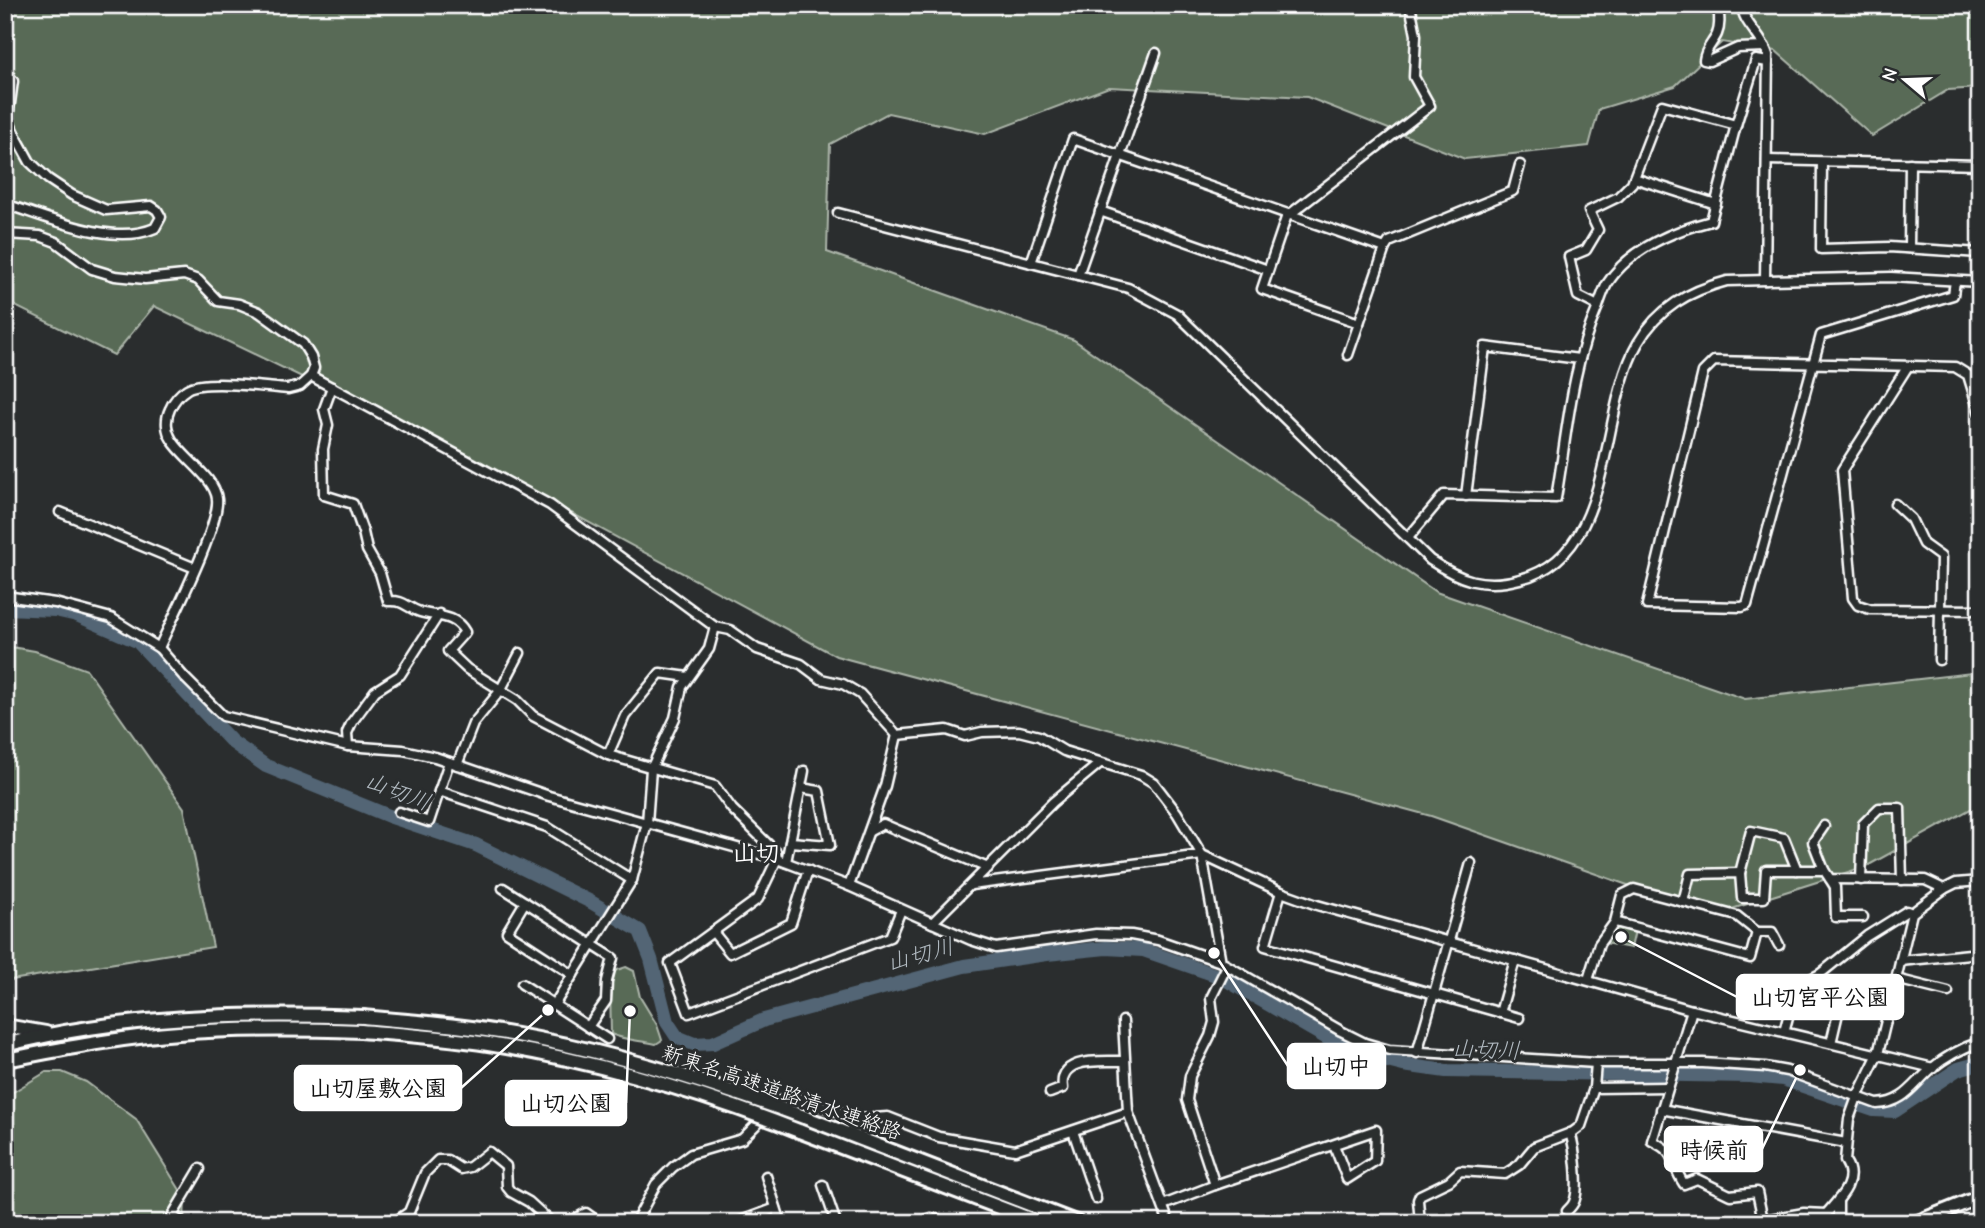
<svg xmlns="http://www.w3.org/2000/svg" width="1985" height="1228" viewBox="0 0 1985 1228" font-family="'Comic Neue','Klee One',sans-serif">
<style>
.green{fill:#596b56;stroke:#acb5aa;stroke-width:2}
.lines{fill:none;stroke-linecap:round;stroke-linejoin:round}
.river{stroke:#526575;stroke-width:14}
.minor-casing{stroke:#fff;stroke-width:13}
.highway-casing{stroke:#fff;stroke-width:18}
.minor{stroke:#2a2d2e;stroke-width:8}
.highway{stroke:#2a2d2e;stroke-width:12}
.highway-bridge-casing{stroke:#fff;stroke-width:18;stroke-linecap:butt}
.highway-bridge{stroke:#2a2d2e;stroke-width:12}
.labels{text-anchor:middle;stroke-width:6;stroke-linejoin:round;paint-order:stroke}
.street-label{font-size:21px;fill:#fff;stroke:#2a2d2e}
.water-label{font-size:23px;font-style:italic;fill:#b1bac1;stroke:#2a2d2e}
.quarter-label{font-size:24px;font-weight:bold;fill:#fff;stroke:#2a2d2e}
.leader{fill:none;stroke:#fff;stroke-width:2.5}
.callout-dot{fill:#fff;stroke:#2a2d2e;stroke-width:2.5}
.callout{fill:#fff;stroke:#fff;stroke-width:2.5}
.callout-label{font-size:23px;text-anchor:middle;font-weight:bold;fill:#111}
</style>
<rect width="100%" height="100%" fill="#2a2d2e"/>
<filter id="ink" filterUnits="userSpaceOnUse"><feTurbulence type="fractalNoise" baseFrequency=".0143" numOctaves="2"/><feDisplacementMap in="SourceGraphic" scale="14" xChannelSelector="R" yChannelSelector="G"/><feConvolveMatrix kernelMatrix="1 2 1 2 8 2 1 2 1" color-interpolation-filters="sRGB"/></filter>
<g filter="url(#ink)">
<g class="green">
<path d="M5 5H1980V88L1948 90 1872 136 1776 51 1722 42 1675 86 1599 109 1589 146 1465 159 1307 97 1109 87 985 134 888 113 830 144 827 252 1074 340 1436 592 1745 699 1980 672V804L1867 866 1713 915 1431 816 836 656 464 455 154 306 114 355 5 301Z"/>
<path d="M5 646 35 651 87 670 184 808 213 947 5 981Z"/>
<path d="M1619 928 1635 931 1631 948 1605 943 1614 929Z"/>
<path d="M626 967 634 971 640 997 657 1025 662 1040 656 1044C640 1040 626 1041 611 1034L610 986 614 971Z"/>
<path d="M46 1072H62L86 1082 136 1119 185 1198 184 1223H5V1097Z"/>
</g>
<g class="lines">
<path class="river" d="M5 608 55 610 77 615 137 641 232 742 266 766 389 816 476 845 591 902 640 931 651 959 667 1022 677 1037 694 1044 713 1043 764 1020 964 966 1047 954 1106 948 1143 950 1221 977 1332 1041 1363 1055 1403 1065 1446 1071 1749 1076 1783 1079 1874 1110 1895 1111 1958 1069 1980 1063"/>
<defs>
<g id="minor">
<path d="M1718 5C1719 15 1721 25 1717 34 1713 43 1705 49 1704 60L1709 61 1738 48 1765 47"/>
<path d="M1742 5C1742 23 1762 35 1768 55L1765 280"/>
<path d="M5 71 13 81 8 118 13 131 30 162 48 179 72 195 106 210 151 206 157 210 161 217 155 228C112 247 47 217 5 204"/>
<path d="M1767 160 1980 165"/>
<path d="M1822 162 1821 249 1889 247 1980 253"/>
<path d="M1634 178 1716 204"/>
<path d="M1100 211 1268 270"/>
<path d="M838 213 1128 288 1177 314 1430 560C1460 580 1483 589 1520 579 1617 555 1597 413 1638 343 1658 308 1689 291 1727 281L1891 277 1980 282"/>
<path d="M1287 215 1262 289 1359 323"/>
<path d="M1289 215 1430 106 1414 77 1416 35 1410 5"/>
<path d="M5 234 40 236 56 242 92 269 115 276 145 279 184 275 198 280 218 301 239 304 259 312 303 344 311 357 314 368 311 376 300 386 288 389C265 387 204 379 187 389 179 394 173 402 170 409 165 419 166 431 172 440 183 458 215 478 217 499 220 525 172 619 159 648"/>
<path d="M1909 248 1910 163"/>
<path d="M1031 263 1073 139 1385 248"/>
<path d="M1078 275 1156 53"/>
<path d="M1955 281 1953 295 1821 335 1813 364 1747 605 1742 607 1647 605 1703 372 1714 361 1955 367 1968 375 1980 414"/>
<path d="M1598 306 1578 296 1569 257 1586 250 1598 230 1589 211 1618 197 1632 183 1662 105 1736 125"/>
<path d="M1348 355 1385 248 1389 242 1513 191 1520 165"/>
<path d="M1908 366 1842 470 1853 598 1858 605 1870 609 1980 610"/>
<path d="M311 376 550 505 715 627 730 630 757 649 801 664 821 679 843 684 860 694 897 735"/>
<path d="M332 387 324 409 328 425 323 449 324 495 353 504 363 532 367 550 380 573 388 601C405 600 405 607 420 612 437 617 455 614 465 632L448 651 467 669 517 700 533 716 608 755 715 786 732 809 776 852 777 859 758 899 670 963 689 1013 890 937 901 910"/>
<path d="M1466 496 1485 347 1579 359"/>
<path d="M1895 504 1911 519 1923 544 1941 557 1939 660"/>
<path d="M60 512 195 568"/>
<path d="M1408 538 1444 495 1556 498C1567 435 1571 368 1597 309 1600 301 1603 291 1607 284 1629 249 1673 231 1711 221L1736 125 1756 60 1768 62"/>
<path d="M5 596 55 603 111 618 159 648 185 678 223 716 348 746 403 750 435 757 549 796 777 859 849 886 971 940 996 948 1096 934 1131 935 1158 940 1221 962 1341 1031 1365 1043 1389 1050 1596 1063H1703L1765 1067 1787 1071 1877 1104C1904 1103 1912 1086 1931 1069 1945 1057 1962 1048 1980 1042"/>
<path d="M897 735 947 730 965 736 982 732 1019 731 1039 736 1064 751 1141 775 1154 783 1177 813 1202 855 1221 962"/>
<path d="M348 746 347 733 352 722 375 691 400 675 439 614"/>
<path d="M608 755 625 716 660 673 688 677"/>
<path d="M457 765 473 724 500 691 520 653"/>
<path d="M439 791 547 827 632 880"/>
<path d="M399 812 429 822 449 762"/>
<path d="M870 831 883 824 988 868"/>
<path d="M790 842 830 845 819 791 801 788"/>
<path d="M786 862 804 771"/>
<path d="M1824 870 1813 842 1824 826"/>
<path d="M1740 873 1751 831 1784 838 1797 870"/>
<path d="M1830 879 1835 887 1836 917H1863"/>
<path d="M1861 880 1863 824 1879 808H1900L1902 880"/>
<path d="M971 885 1202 855 1281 892 1317 905 1692 1010 1933 1068"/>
<path d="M849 886 885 786 897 735"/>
<path d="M503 888 613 958 607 981 606 1001 588 1027"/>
<path d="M1281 892 1265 946 1519 1018"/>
<path d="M525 902 507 932 573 975"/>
<path d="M1683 902 1690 874 1740 873 1742 898H1764L1766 870H1824L1830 879 1925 880 1944 889"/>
<path d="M932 923 1053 802 1100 763"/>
<path d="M713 932 730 953 791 923 808 870"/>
<path d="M1757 932H1772L1779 945"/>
<path d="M1900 961 1980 953"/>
<path d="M1896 979 1948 992"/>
<path d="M1588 980 1599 944 1615 922 1622 895 1634 889 1737 916 1757 932 1750 958 1615 922"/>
<path d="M522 984 607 1039"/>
<path d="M554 1005 632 880 647 823 651 769 675 718 682 687 709 649 715 627"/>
<path d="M1692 1010 1652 1141C1679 1154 1669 1162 1684 1184L1697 1179 1730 1195 1757 1192 1763 1220 1804 1213 1826 1214C1839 1199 1859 1181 1845 1161L1849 1119 1857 1097 1878 1054 1912 913 1944 889 1956 883 1980 881"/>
<path d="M1500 1013 1515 960"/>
<path d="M1123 1021 1128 1112 1169 1223"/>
<path d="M1784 1032 1796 987 1820 974 1867 936 1907 911 1912 913"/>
<path d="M1831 1043 1839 1009"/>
<path d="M1417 1053 1471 863"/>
<path d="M1594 1088 1668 1087"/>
<path d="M1050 1093 1063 1088C1058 1055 1103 1062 1125 1061"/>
<path d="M1661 1109 1846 1143"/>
<path d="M1073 1131 1096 1199"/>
<path d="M766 1176 781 1223"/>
<path d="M823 1185 836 1223"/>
<path d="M1215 1185 1376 1130 1375 1161 1347 1179 1334 1145"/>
<path d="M1838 1200V1223"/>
<path d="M1163 1205 1215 1185 1187 1100 1190 1076 1210 1036 1214 1022 1211 998 1227 966"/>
<path d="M1567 1211C1570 1208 1573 1205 1574 1202 1580 1188 1575 1147 1570 1133"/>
<path d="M184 1223 172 1216 200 1169"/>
<path d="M393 1223 409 1212 425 1173 438 1160H447L461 1169 470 1167 489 1152 506 1166 507 1187 511 1192 529 1202 552 1223"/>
<path d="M568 1223 586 1213 600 1223"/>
<path d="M635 1223 656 1184 673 1167 691 1154 742 1139 756 1125 774 1103 784 1099H804L858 1119 888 1117 939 1137 1015 1150 1128 1112"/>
<path d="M735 1223 776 1208"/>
<path d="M917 1223 931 1218 947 1223"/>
<path d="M1420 1223 1418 1200 1420 1195 1449 1181 1460 1171 1505 1174 1519 1165 1534 1147 1573 1132 1581 1126 1594 1088 1596 1063"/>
</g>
<g id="highway">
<path d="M5 1026 46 1033"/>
<path d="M5 1045C120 1015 245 1013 363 1017"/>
<path d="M5 1060C63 1049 121 1037 179 1033 240 1028 300 1029 361 1031"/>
<path d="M804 1117 1078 1223"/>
<path d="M799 1131 1040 1223"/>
<path d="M1915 1223 1980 1197"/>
<path d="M1955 1223 1980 1212"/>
</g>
</defs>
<use href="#minor" class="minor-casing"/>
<use href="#highway" class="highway-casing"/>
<use href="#minor" class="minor"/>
<use href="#highway" class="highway"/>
<defs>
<g id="highway-bridge">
<path d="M363 1017C421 1022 480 1027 538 1039 629 1057 717 1085 804 1117"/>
<path d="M361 1031C407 1035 454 1038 500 1046 602 1063 702 1093 799 1131"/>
</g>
</defs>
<use href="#highway-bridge" class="highway-bridge-casing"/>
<use href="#highway-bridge" class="highway-bridge"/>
</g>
</g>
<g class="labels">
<g class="street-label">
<text transform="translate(782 1092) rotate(19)" y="7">新東名高速道路清水連絡路</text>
</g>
<g class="water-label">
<text transform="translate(398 791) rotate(21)" y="8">山切川</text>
<text transform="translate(920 954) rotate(-15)" y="8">山切川</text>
<text transform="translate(1486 1049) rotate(2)" y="8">山切川</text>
</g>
<g class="quarter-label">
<text x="756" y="861">山切</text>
</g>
</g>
<path class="leader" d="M1621 937L1737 997M1214 953L1288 1066M548 1010L461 1088M630 1011L626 1103M1800 1070L1762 1149"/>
<g class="callout-dot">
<circle cx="1621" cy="937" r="7"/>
<circle cx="1214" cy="953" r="7"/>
<circle cx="548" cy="1010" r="7"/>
<circle cx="630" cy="1011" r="7"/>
<circle cx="1800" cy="1070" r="7"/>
</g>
<g class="callout">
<rect x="1737" y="975" width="166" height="44" rx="7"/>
<rect x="1288" y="1044" width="97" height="44" rx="7"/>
<rect x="295" y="1066" width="166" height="44" rx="7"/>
<rect x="506" y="1081" width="120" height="44" rx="7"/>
<rect x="1665" y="1127" width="97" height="44" rx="7"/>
</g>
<g class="callout-label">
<text x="1820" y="1005">山切宮平公園</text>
<text x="1336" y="1074">山切中</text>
<text x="378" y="1096">山切屋敷公園</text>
<text x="566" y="1111">山切公園</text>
<text x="1714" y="1158">時候前</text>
</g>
<rect width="1985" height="1228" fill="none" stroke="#2a2d2e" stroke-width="28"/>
<rect x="14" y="14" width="1957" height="1200" fill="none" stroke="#fff" stroke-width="2.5" filter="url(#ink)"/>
<g transform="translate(1905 80) rotate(289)" stroke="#2a2d2e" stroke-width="5" paint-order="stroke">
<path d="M0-5L12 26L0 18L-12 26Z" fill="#ffffff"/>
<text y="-10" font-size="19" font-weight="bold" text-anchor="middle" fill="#ffffff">N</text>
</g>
</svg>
